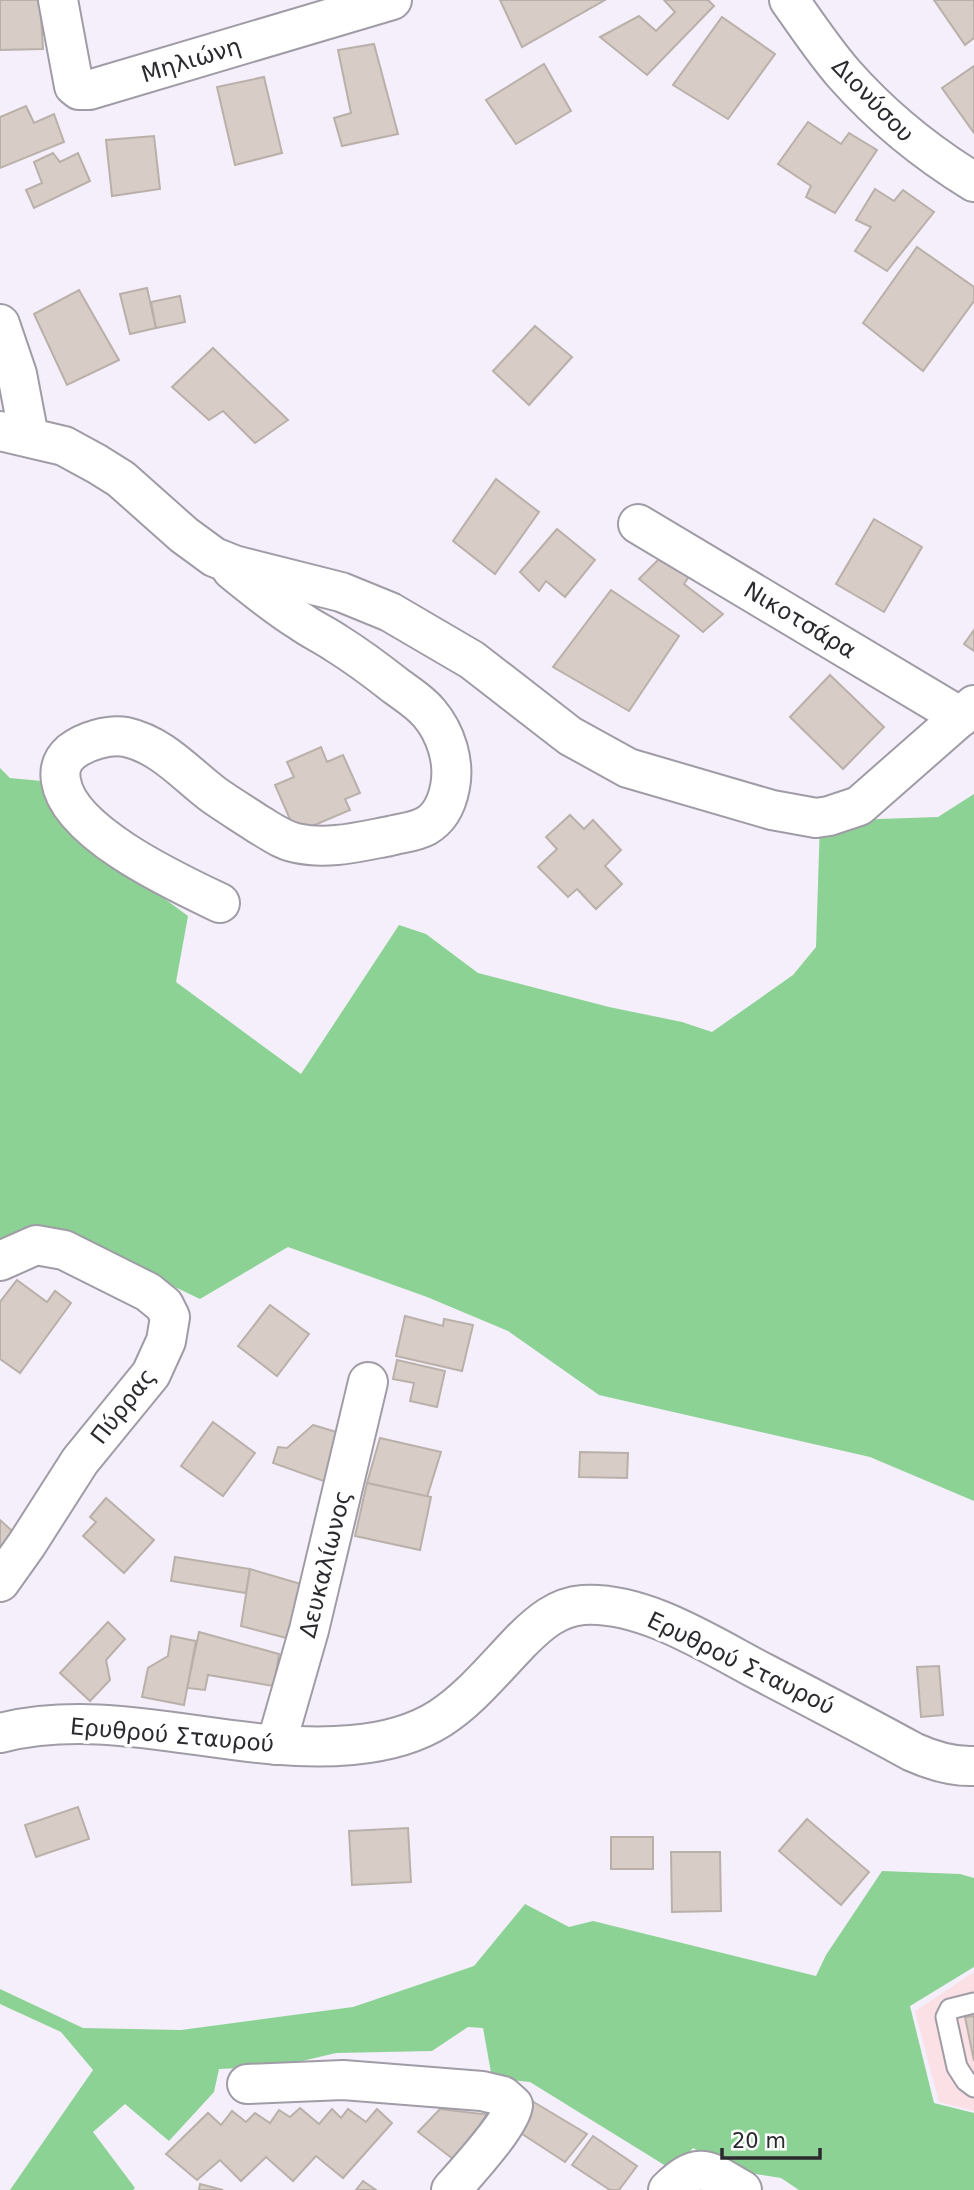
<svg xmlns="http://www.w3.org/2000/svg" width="974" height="2190" viewBox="0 0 974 2190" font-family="'DejaVu Sans',sans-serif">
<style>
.medical{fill:#fbe0e5}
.green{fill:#8cd295}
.building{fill:#d7ccc6;stroke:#bab0aa;stroke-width:2}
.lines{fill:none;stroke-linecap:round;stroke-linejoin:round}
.lane-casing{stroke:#a09ca6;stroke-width:23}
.street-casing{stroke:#a09ca6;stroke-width:42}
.lane{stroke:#fff;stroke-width:19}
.street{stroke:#fff;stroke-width:38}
.labels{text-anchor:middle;stroke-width:7;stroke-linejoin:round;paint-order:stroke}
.street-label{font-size:23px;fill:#2b2a2e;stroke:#fff}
</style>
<rect width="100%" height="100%" fill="#f4effa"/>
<path class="medical" d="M974 1972V2111L939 2102 915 2011Z"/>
<g class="green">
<path d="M0 768 10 778 42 781 65 825 188 916 176 982 301 1074 399 925 426 934 478 973 609 1007 682 1022 712 1032 793 975 816 947 820 821 938 817 974 794V1501L870 1457 599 1395 508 1331 427 1297 288 1247 200 1299 47 1226 0 1248Z"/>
<path d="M882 1871 960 1874 974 1878V1967L910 2006 934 2103 974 2113V2190H799L781 2178 736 2171 693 2148 674 2171 530 2082 492 2078 483 2028 468 2027 432 2051 336 2053 281 2066 219 2069 214 2092 169 2141 125 2104 93 2132 135 2188 133 2190H10L93 2070 61 2032 0 2004V1989L83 2028 181 2030 353 2007 474 1966 525 1904 569 1927 593 1921 816 1976 826 1955Z"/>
</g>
<g class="building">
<path d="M0 0H40L43 49 0 50Z"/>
<path d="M500 0H605L522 47Z"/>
<path d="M664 0H708L714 6 647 75 600 37 639 16 656 31 675 12Z"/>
<path d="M934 0H974V38L965 45Z"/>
<path d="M722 17 775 54 728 119 673 85Z"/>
<path d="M374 44 398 134 342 146 334 118 351 113 338 50Z"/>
<path d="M544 64 571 111 516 144 486 100Z"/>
<path d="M974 66V133L942 88Z"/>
<path d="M264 77 282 153 235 165 217 87Z"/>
<path d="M26 106 34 123 54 114 64 142 0 168V117Z"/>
<path d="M808 122 841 144 849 133 877 150 835 213 806 197 811 186 778 164Z"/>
<path d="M154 136 160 189 112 196 106 140Z"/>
<path d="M53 153 60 162 78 153 90 181 34 208 26 190 42 183 34 162Z"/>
<path d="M875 189 894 201 903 190 934 212 887 271 855 251 871 227 856 220Z"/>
<path d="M917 247 974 287V301L923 371 863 323Z"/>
<path d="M147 288 156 328 130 334 120 294Z"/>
<path d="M79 290 119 360 67 385 34 314Z"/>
<path d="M180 296 185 322 156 328 151 302Z"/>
<path d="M535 326 572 357 529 405 493 371Z"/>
<path d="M213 348 288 420 255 443 223 411 209 420 172 387Z"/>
<path d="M496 479 539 512 495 574 453 541Z"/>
<path d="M874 519 922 547 884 612 836 584Z"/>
<path d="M557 529 595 560 565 597 546 581 539 591 520 572Z"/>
<path d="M662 556 690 575 684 584 723 614 703 632 639 579Z"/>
<path d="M611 590 679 636 629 711 553 667Z"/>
<path d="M974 630V651L964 644Z"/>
<path d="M830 675 884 727 843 769 790 717Z"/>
<path d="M321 747 327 762 343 755 360 793 345 799 350 810 296 833 275 785 294 777 287 762Z"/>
<path d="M570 815 584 829 593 820 621 850 605 866 622 884 596 909 577 889 568 897 538 867 557 849 546 837Z"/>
<path d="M17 1280 47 1302 55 1291 71 1303 20 1373 0 1359V1302Z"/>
<path d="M270 1305 309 1334 277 1376 238 1346Z"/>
<path d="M405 1316 443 1326 444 1319 473 1325 462 1371 396 1356Z"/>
<path d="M397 1360 445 1371 437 1407 410 1401 414 1383 393 1379Z"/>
<path d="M213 1422 255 1453 223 1496 181 1466Z"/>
<path d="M313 1425 343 1434 332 1484 273 1463 278 1447 287 1448Z"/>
<path d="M380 1438 441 1452 427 1497 367 1483Z"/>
<path d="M580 1452 628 1453 627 1478 579 1477Z"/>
<path d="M367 1483 431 1497 420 1550 355 1536Z"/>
<path d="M106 1498 154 1540 124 1573 83 1536 96 1522 90 1517Z"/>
<path d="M0 1520 21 1539 0 1562Z"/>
<path d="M175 1557 250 1569 246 1593 171 1581Z"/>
<path d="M250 1569 311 1587 294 1640 241 1626Z"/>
<path d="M108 1622 125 1639 106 1660 110 1680 90 1701 60 1673Z"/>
<path d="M199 1632 279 1654 274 1686 208 1675 205 1690 187 1688Z"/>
<path d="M171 1636 196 1641 184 1705 142 1697 148 1668 168 1656Z"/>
<path d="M939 1666 943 1715 921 1717 917 1667Z"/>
<path d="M78 1807 89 1839 36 1857 25 1825Z"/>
<path d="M807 1819 869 1872 841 1905 779 1851Z"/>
<path d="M408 1828 411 1882 352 1885 349 1831Z"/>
<rect x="611" y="1837" width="42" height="32"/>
<path d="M671 1852H720L721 1911 672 1912Z"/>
<path d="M974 2016V2061L965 2017Z"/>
<path d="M532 2101 587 2134 565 2162 513 2128Z"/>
<path d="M300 2108 319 2124 332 2109 341 2118 348 2109 366 2122 377 2109 392 2123 343 2178 316 2156 293 2181 266 2157 241 2181 220 2160 197 2180 166 2154 208 2113 221 2125 232 2111 246 2122 255 2113 270 2123 279 2110 290 2117Z"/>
<path d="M440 2109 499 2116 458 2163 418 2132Z"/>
<path d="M593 2136 637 2166 619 2190H610L572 2165Z"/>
<path d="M363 2181 376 2190H356Z"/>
<path d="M200 2184 223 2190H199Z"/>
</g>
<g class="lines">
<defs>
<path id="lane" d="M974 2003 950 2009 946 2017 957 2067 966 2081 974 2087"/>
<g id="street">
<path d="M58 0 74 86 79 90H89L392 0"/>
<path d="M789 0C807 25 824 51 844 74 882 117 925 152 974 182"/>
<path d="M0 324 17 374 29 437"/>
<path d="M0 431 64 446 97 464 121 479 184 535 214 557 234 565 341 592 390 612 472 660 570 736 628 768 772 810 816 818 829 816 859 806 974 705"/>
<path d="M638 524 961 717"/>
<path d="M220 903C176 882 69 833 61 781 59 769 62 760 71 752 85 741 109 734 126 737 162 745 186 774 214 795 228 805 243 814 258 824 270 831 282 840 296 843 328 850 358 842 390 836 402 833 415 832 426 826 440 818 447 803 450 787 455 762 446 733 429 713 420 702 407 694 396 686 377 671 357 656 336 643 324 635 311 629 300 621 276 606 254 588 232 570"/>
<path d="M0 1261 36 1245 64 1250 148 1292 164 1305 170 1317 166 1341 151 1374 80 1461 27 1544 0 1582"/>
<path d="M0 1733C117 1704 234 1756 352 1745 441 1737 464 1701 521 1641 539 1623 557 1607 583 1605 644 1601 712 1646 764 1673 814 1699 864 1725 913 1752 933 1761 952 1767 974 1766"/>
<path d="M276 1745 309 1630 368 1382"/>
<path d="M247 2084 343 2080 482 2091 503 2096 513 2105C512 2123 465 2174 451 2190"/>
<path d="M668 2190C700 2159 707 2170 742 2190"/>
</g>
</defs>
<use href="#lane" class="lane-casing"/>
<use href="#street" class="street-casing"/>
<use href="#lane" class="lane"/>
<use href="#street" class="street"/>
</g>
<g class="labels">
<g class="street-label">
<text transform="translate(191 60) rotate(-17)" y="8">Μηλιώνη</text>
<text transform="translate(873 100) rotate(46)" y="8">Διονύσου</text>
<text transform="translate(800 620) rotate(31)" y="8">Νικοτσάρα</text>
<text transform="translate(123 1406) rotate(-52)" y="8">Πύρρας</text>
<text transform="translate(325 1564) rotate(-76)" y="8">Δευκαλίωνος</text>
<text transform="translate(741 1663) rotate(26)" y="8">Ερυθρού Σταυρού</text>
<text transform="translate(172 1735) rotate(5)" y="8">Ερυθρού Σταυρού</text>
</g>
</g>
<path d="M722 2148v10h98v-10" fill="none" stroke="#2b2a2e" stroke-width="3.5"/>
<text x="732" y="2148" font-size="21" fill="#2b2a2e" stroke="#ffffff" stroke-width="5" paint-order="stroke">20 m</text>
</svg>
